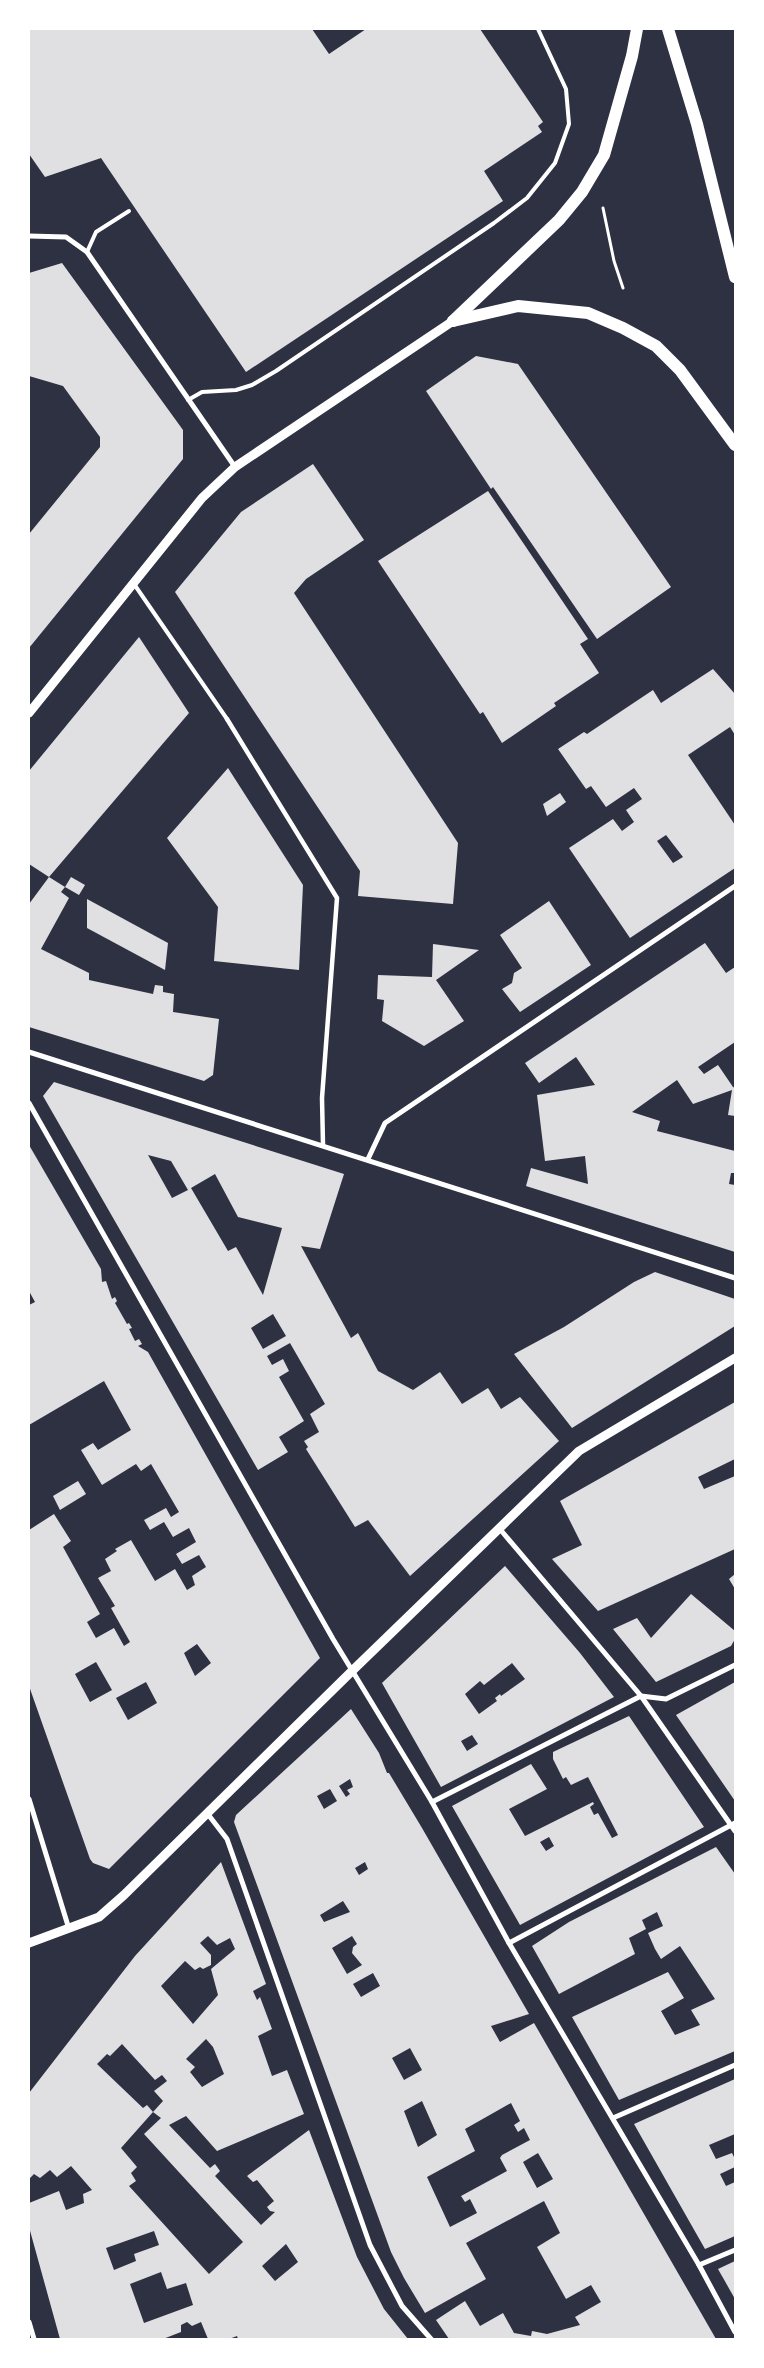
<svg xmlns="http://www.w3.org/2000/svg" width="764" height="2368" viewBox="0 0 764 2368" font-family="Signika,sans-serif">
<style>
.building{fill:#e0e0e3;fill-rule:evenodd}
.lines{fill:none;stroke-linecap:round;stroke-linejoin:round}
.path{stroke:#fff;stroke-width:3}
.service{stroke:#fff;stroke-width:4}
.pedestrian{stroke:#fff;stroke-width:4.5}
.minor{stroke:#fff;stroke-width:5}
.tertiary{stroke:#fff;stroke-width:9}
.primary{stroke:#fff;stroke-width:12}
</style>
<rect width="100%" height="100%" fill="#2d3142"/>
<g class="building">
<path d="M29 29H312L329 54 366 29H480L543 122 538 126 542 132 484 171 503 201 246 372 101 158 45 177 29 154Z"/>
<path d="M62 263 183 430V459L29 648V534L100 447V437L63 386 29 376V273Z"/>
<path d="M476 356 518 364 671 587 597 639 493 487 491 489 426 391Z"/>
<path d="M313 464 364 540 306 579 294 593 458 843 453 904 358 896 360 871 175 592 241 512Z"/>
<path d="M488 491 588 639 580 644 599 673 554 703 556 706 502 743 483 712 480 714 378 561Z"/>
<path d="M139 637 189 713 49 877 29 864V771Z"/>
<path d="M713 669 735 694V735L730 727 688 755 735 825V868L630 938 569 848 613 819 622 831 634 822 626 810 642 799 634 788 606 807 591 786 586 789 558 749 584 732 587 734 653 690 661 703ZM666 835 683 857 673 863 657 841Z"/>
<path d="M228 768 303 885 299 970 214 961 218 907 167 838Z"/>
<path d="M560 793 566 802 547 816 543 804Z"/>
<path d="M49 877 65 887 71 877 85 885 79 895 65 887 61 892 69 898 41 949 89 973V980L153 994 155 985 163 986V992L174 994 173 1012 219 1019 213 1075 204 1081 29 1027V904Z"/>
<path d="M87 899 168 943 165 970 87 928Z"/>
<path d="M549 901 591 965 520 1012 502 989 512 983 514 973 522 968 500 935Z"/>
<path d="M705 943 726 973 735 967V1042L698 1067 704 1074 718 1065 733 1087 735 1088V1116L728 1115 732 1090 693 1104 677 1080 632 1112 660 1121 657 1131 735 1151V1173H731L729 1184 735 1185V1252L526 1186 531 1168 588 1184 585 1156 545 1161 537 1095 595 1085 576 1057 539 1083 525 1063Z"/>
<path d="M433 944 479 950 436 980 464 1021 424 1046 382 1021 384 1000 377 999 378 975 432 977Z"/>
<path d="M54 1082 344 1174 320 1249 301 1246 351 1338 358 1333 378 1371 413 1390 440 1372 462 1404 488 1388 501 1409 520 1397 559 1441 410 1576 368 1520 355 1527 306 1449 308 1447 304 1441 319 1432 310 1414 325 1404 290 1343 267 1356 272 1365 283 1359 289 1371 279 1377 304 1421 279 1437 288 1452 258 1470 43 1096ZM148 1155 171 1161 188 1190 172 1198ZM215 1174 238 1217 282 1228 263 1295 236 1247 228 1251 191 1188ZM273 1314 286 1336 263 1349 251 1328Z"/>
<path d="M29 1145 101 1269 102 1282 106 1281 112 1299 115 1297 117 1301 115 1303 127 1324 129 1323 132 1328 129 1329 135 1341 139 1339 142 1344 138 1346 148 1352 320 1658 109 1869 93 1863 90 1859 29 1686V1530L54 1514 71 1541 63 1547 100 1614 87 1622 96 1638 114 1628 124 1646 130 1642 111 1608 115 1606 98 1578 111 1571 105 1559 117 1551 115 1549 131 1540 155 1581 175 1569 187 1590 195 1585 192 1576 206 1567 199 1555 182 1564 176 1554 196 1542 189 1528 173 1537 164 1522 150 1530 144 1520 166 1508 171 1517 179 1512 151 1464 141 1471 136 1464 102 1485 81 1450 93 1443 98 1450 131 1430 104 1381 29 1425V1305L35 1302 29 1291ZM197 1644 211 1663 195 1676 184 1653ZM96 1662 112 1690 90 1702 75 1674ZM146 1682 157 1703 128 1720 116 1698Z"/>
<path d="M655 1272 735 1299V1326L572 1428 514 1354 564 1327 634 1282Z"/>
<path d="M735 1402V1459L698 1477 704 1489 735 1476V1549L598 1611 552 1559 582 1545 560 1501Z"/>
<path d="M78 1481 86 1494 60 1510 53 1496Z"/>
<path d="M505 1566 580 1653 614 1697 441 1787 382 1683ZM512 1663 525 1679 501 1696 500 1694 495 1698 497 1701 479 1714 465 1694 480 1681 484 1685ZM472 1735 478 1744 467 1751 461 1741Z"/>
<path d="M735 1574V1589L729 1579Z"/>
<path d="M691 1594 735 1631V1639L731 1646 656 1682 613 1629 637 1618 651 1638Z"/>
<path d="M735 1682V1801L676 1715Z"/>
<path d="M351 1709 379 1753 387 1773H389L422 1828 529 2014 491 2026 500 2042 534 2023 716 2339H449L436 2320 465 2301 480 2326 503 2313 514 2333 531 2336 532 2331 547 2334 580 2325 575 2317 601 2302 591 2285 566 2299 537 2247 560 2233 544 2201 466 2243 486 2279 425 2313 404 2278 391 2252 234 1822 236 1815ZM350 1779 353 1787 347 1790 350 1794 346 1797 339 1786ZM330 1789 337 1801 324 1809 317 1796ZM365 1862 368 1869 359 1875 355 1868ZM343 1901 350 1912 324 1922 320 1915ZM352 1936 357 1944 353 1947 352 1953 362 1965 347 1974 332 1948ZM373 1973 380 1986 361 1997 353 1984ZM410 2048 422 2070 404 2080 392 2058ZM422 2101 437 2135 418 2147 404 2111ZM511 2103 520 2121 514 2125 518 2132 524 2128 530 2140 502 2155 500 2158 507 2171 461 2196 465 2202 470 2199 477 2213 450 2227 427 2177 475 2151 465 2129ZM538 2153 553 2179 537 2188 523 2162Z"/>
<path d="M629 1716 704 1827 520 1925 452 1806 531 1764 547 1789 509 1809 525 1836 593 1802 594 1804 590 1807 594 1815 598 1813 612 1838 618 1835 588 1777 571 1785 566 1777 563 1779 553 1759V1752ZM549 1837 554 1846 546 1851 540 1842Z"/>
<path d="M716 1847 735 1874V2051L619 2100 572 2017 668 1972 684 1998 661 2011 675 2035 700 2025 691 2010 715 1999 680 1946 661 1959 655 1949 648 1933 663 1926 657 1912 642 1920 646 1929 629 1938 635 1954 559 1994 532 1946 569 1922Z"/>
<path d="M221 1862 266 1984 253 1991 257 2000 260 1997 272 2029 258 2036 272 2076 287 2070 304 2114 217 2151 186 2116 169 2125 210 2168 215 2164 220 2171 215 2176 261 2225 275 2212 270 2211 267 2207 274 2201 257 2180 253 2182 247 2176 309 2130 357 2257 384 2309 408 2339H238L237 2336 229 2339H208L201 2322 192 2326 187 2322 181 2325V2332L163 2339H60L29 2227V2203L59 2191 66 2210 84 2203 83 2194 92 2190 71 2166 57 2177 50 2170 40 2178 34 2174 29 2179V2093L135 1956ZM208 1936 217 1945 230 1938 235 1949 211 1969 218 1995 193 2024 161 1986 185 1961 195 1970 200 1967 203 1969 211 1965V1955L200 1943ZM206 2039 213 2047 224 2074 202 2087 190 2072 195 2067 186 2059ZM122 2044 155 2080 162 2075 167 2081 154 2091 163 2101 153 2112 161 2118 144 2134 243 2242 209 2274 129 2186 136 2181 131 2173 137 2167 121 2148 153 2112 147 2105 143 2108 97 2064 107 2054 110 2056ZM154 2231 159 2245 134 2254 136 2261 114 2270 106 2248ZM286 2244 298 2262 275 2281 262 2266ZM161 2272 167 2289 186 2283 193 2305 144 2323 130 2284Z"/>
<path d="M735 2079V2134L709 2145 716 2159 732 2153 735 2159V2167L720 2174 726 2186 735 2182V2236L705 2249 634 2124Z"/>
<path d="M735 2261V2299L718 2269Z"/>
</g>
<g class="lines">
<path class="path" d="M603 208 614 261 623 288"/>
<g class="service">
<path d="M87 252 96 232 129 211"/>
<path d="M188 400 202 392 236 390 252 385 276 371 494 223 527 198 555 163 569 124 566 89 538 29"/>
<path d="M134 584 227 719"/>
</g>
<path class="pedestrian" d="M227 719 337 898 322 1098 323 1145"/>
<g class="minor">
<path d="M29 236 66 237 87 252 235 467"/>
<path d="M29 1052 735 1278"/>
<path d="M29 1103 333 1639 432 1802 509 1943 699 2265 735 2332"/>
<path d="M368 1159 385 1123 735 886"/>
<path d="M499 1528 641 1696 735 1831"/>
<path d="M29 1799 69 1929"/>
<path d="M432 1802 641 1696 666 1699 735 1665"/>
<path d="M207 1813 227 1839 370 2245 402 2306 431 2339"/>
<path d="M509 1943 735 1823"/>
<path d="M613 2118 735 2065"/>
<path d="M699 2265 735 2250"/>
<path d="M29 2322 34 2339"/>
</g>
<g class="tertiary">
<path d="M29 713 202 498 235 467 453 321"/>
<path d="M29 1943 99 1917 124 1895 352 1671 579 1451 735 1358"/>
</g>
<g class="primary">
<path d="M668 29 697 124 735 277"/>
<path d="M453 321 559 220 582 192 604 155 632 56 637 29"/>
<path d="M453 321 518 306 588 313 623 328 656 346 680 370 735 445"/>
</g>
</g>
<rect width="764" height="2368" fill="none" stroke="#ffffff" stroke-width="60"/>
</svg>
